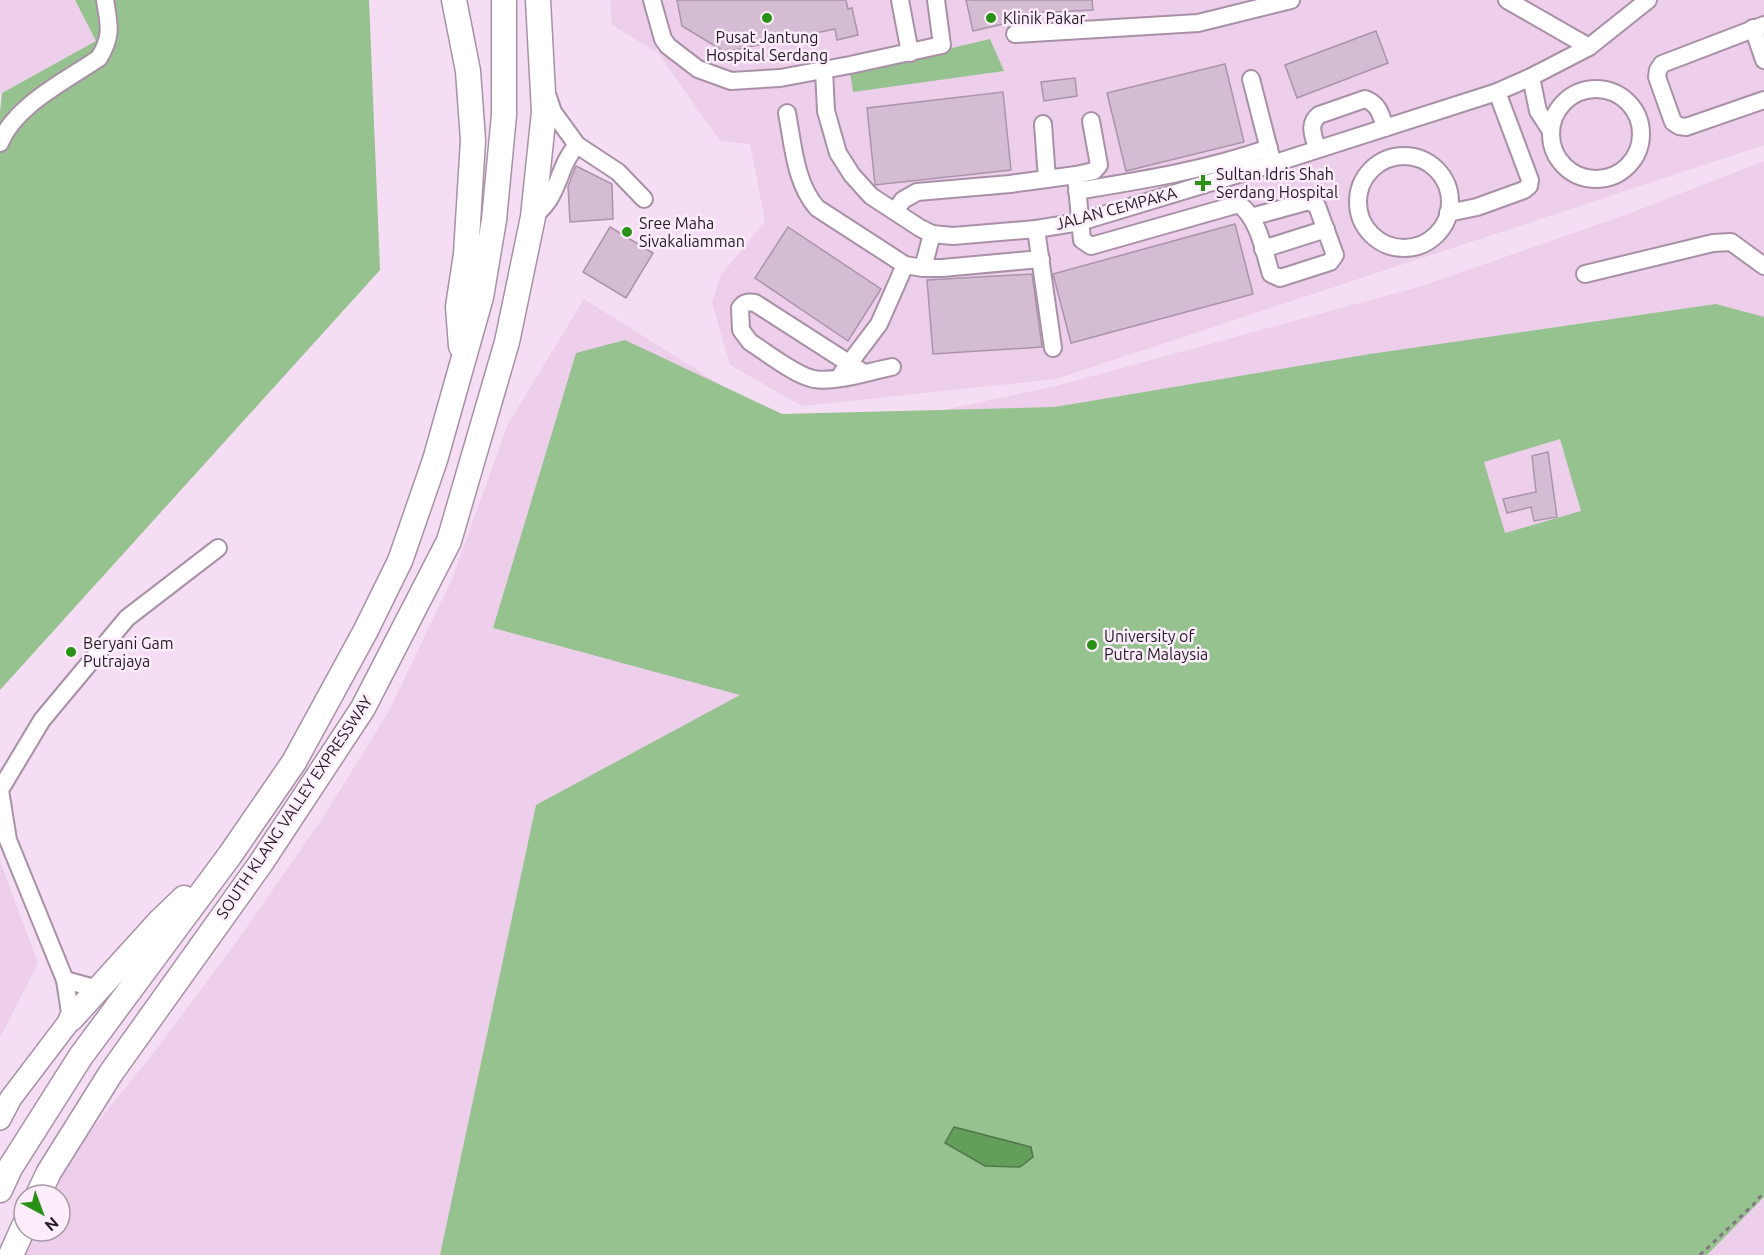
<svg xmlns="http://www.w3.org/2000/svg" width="1764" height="1255" viewBox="0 0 1764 1255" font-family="Ubuntu,sans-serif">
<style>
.built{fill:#edcfeb}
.green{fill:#95c28e;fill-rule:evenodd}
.water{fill:#639f5a;stroke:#50774a;stroke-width:1.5}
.building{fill:#d4bcd2;stroke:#ab94a9;stroke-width:1.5}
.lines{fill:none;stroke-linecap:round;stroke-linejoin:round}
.minor-casing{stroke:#a891a6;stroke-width:20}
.major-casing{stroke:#a891a6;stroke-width:24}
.highway-casing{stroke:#a891a6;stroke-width:27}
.path{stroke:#857583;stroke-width:3;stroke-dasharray:4.5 4.5;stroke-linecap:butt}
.minor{stroke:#fff;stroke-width:16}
.major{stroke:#fff;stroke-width:21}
.highway{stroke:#fff;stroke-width:24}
.poi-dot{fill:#289116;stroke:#fcedfb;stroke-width:2}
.labels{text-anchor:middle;stroke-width:5;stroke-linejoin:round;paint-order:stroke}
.poi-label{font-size:16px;fill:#241b23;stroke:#fcedfb;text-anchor:start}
.street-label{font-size:16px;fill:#241b23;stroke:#fcedfb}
</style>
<rect width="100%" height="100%" fill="#f5ddf3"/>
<g class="built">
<path d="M0 0H75L96 41 0 94Z"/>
<path d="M610 0H1764V145L1056 379 802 406 730 365 712 303 721 275 765 221 750 144 720 141 658 53 612 25Z"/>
<path d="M1764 161V1255H0V1244L24 1214V1231H60V1195H39L160 1045 242 934 324 816 389 711 452 579 508 424 584 299 807 439 1056 386 1422 286 1628 214Z"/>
<path d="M0 861 38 963 0 1038Z"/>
</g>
<g class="green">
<path d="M75 0H369L380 270 0 690V112L2 93 96 41Z"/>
<path d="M990 39 1004 71 853 92 850 72Z"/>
<path d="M1716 304 1764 317V1197L1707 1255H440L536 805 740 695 493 628 576 353 625 340 782 414 1055 407 1370 354ZM1560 439 1581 511 1505 533 1484 462Z"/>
</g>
<path class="water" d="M954 1127 1031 1147 1033 1157 1020 1167 985 1166 945 1143Z"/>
<g class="building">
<path d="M677 0H846L848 9 852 8 858 35 837 40 835 29 725 52 682 26Z"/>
<path d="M966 0H1092L1093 10 1011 14 1012 22 973 31Z"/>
<path d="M1376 31 1388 63 1297 98 1285 65Z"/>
<path d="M1225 64 1244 142 1126 171 1107 93Z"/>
<path d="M1075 78 1077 96 1044 101 1041 82Z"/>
<path d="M1003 92 1011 170 875 185 867 108Z"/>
<path d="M576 166 612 184 613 219 570 222 568 186Z"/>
<path d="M1235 224 1253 294 1071 343 1053 274Z"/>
<path d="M610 227 653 253 626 298 583 272Z"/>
<path d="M788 227 881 289 848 341 755 278Z"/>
<path d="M1032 274 1042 347 933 354 927 280Z"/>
<path d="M1548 452 1557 517 1534 521 1531 507 1507 513 1503 499 1536 492 1532 456Z"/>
</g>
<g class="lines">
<defs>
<g id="minor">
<path d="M652 0 663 39 668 46 698 69 731 81 780 78 850 65 942 45 936 0"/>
<path d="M900 0 910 53"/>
<path d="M1507 0 1589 47"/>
<path d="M1764 25 1662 64 1658 70 1657 77 1673 122 1679 126 1686 127 1764 100"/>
<path d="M1753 28 1764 60"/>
<path d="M1015 34 1198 23 1291 0"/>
<path d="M824 70 826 111 838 153 852 175 871 196 920 228 932 234 953 236 1036 229 1080 222 1272 164 1497 92 1531 77 1589 47 1648 0"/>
<path d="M1531 77 1538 111 1551 131"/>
<path d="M1251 79 1271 157"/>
<circle cx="1596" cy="134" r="45"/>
<path d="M548 97 553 112 577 145 618 172 644 199"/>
<path d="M787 113C793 144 795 183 817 208L905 265 923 268 932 234"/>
<path d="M1043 124 1047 179"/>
<path d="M0 143C15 105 67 80 99 58 113 35 109 25 105 0"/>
<path d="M1317 149C1314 136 1307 125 1319 115L1365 99C1379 104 1381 115 1385 128"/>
<circle cx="1404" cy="202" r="46"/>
<path d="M1076 175 1094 171 1099 165 1091 121"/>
<path d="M1077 191C1143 180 1206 170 1269 148"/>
<path d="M895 211 903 200 917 192 1010 184 1076 175 1082 240 1091 246 1239 204C1259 219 1264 252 1271 274L1280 278 1330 262 1335 255 1317 206 1309 201 1251 217"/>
<path d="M1448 213 1477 207 1524 190 1529 186 1530 180 1497 92"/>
<path d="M533 217C540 211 547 204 551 196 561 178 563 160 577 145"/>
<path d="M1036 229 1053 348"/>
<path d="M1263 249 1326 229"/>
<path d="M923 268H942L1041 259"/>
<path d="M1585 274 1713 243 1731 242 1764 266"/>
<path d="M842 373 879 324 905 265"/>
<path d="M864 373 755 303C748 302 744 302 740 308L741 330 750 342C766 352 796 376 814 379 835 383 870 371 892 367"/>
<path d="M65 980 98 989"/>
<path d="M71 1019 65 980 8 840 0 790 42 720 127 618 218 548"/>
</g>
<path id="major" d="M0 1119 11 1098 71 1019"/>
<g id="highway">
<path d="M454 0 468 71 473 140 466 254 458 307 461 346"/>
<path d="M71 1019 159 922 184 898"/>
<path d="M0 1190 10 1168 81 1056 230 855 294 762 365 632 400 561 435 460 481 297 494 220 504 115V0"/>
<path d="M38 1195 49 1172 111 1073 261 863 363 708 449 541 507 342 533 217 544 112 538 0"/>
<path d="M11 1255 24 1226"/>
</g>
</defs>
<use href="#minor" class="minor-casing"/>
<use href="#major" class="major-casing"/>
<use href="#highway" class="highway-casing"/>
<path class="path" d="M1700 1255 1753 1205 1764 1192"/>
<use href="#minor" class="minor"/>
<use href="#major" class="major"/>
<use href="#highway" class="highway"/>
</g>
<g class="poi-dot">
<circle cx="767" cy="18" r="6"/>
<circle cx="991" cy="18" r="6"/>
<path d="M1200 174h6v6h6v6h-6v6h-6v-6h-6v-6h6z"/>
<circle cx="627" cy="232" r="6"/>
<circle cx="1092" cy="645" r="6"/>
<circle cx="71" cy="652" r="6"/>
</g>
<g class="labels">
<g class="poi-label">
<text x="1003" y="24">Klinik Pakar</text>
<text x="767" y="43" text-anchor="middle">Pusat Jantung<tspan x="767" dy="18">Hospital Serdang</tspan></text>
<text x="1216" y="180">Sultan Idris Shah<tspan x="1216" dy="18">Serdang Hospital</tspan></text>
<text x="639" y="229">Sree Maha<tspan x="639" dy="18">Sivakaliamman</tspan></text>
<text x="1104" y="642">University of<tspan x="1104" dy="18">Putra Malaysia</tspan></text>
<text x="83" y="649">Beryani Gam<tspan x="83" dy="18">Putrajaya</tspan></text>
</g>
<g class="street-label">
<text transform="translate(1116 208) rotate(-15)" y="6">JALAN CEMPAKA</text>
<text transform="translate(294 807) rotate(-56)" y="6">SOUTH KLANG VALLEY EXPRESSWAY</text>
</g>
</g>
<g transform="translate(42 1213) rotate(139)"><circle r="28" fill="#fcedfb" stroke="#a699a5" stroke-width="1.5"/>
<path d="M0-4.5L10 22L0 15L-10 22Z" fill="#289116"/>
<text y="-9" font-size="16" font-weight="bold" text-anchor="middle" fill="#241b23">N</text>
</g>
</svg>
